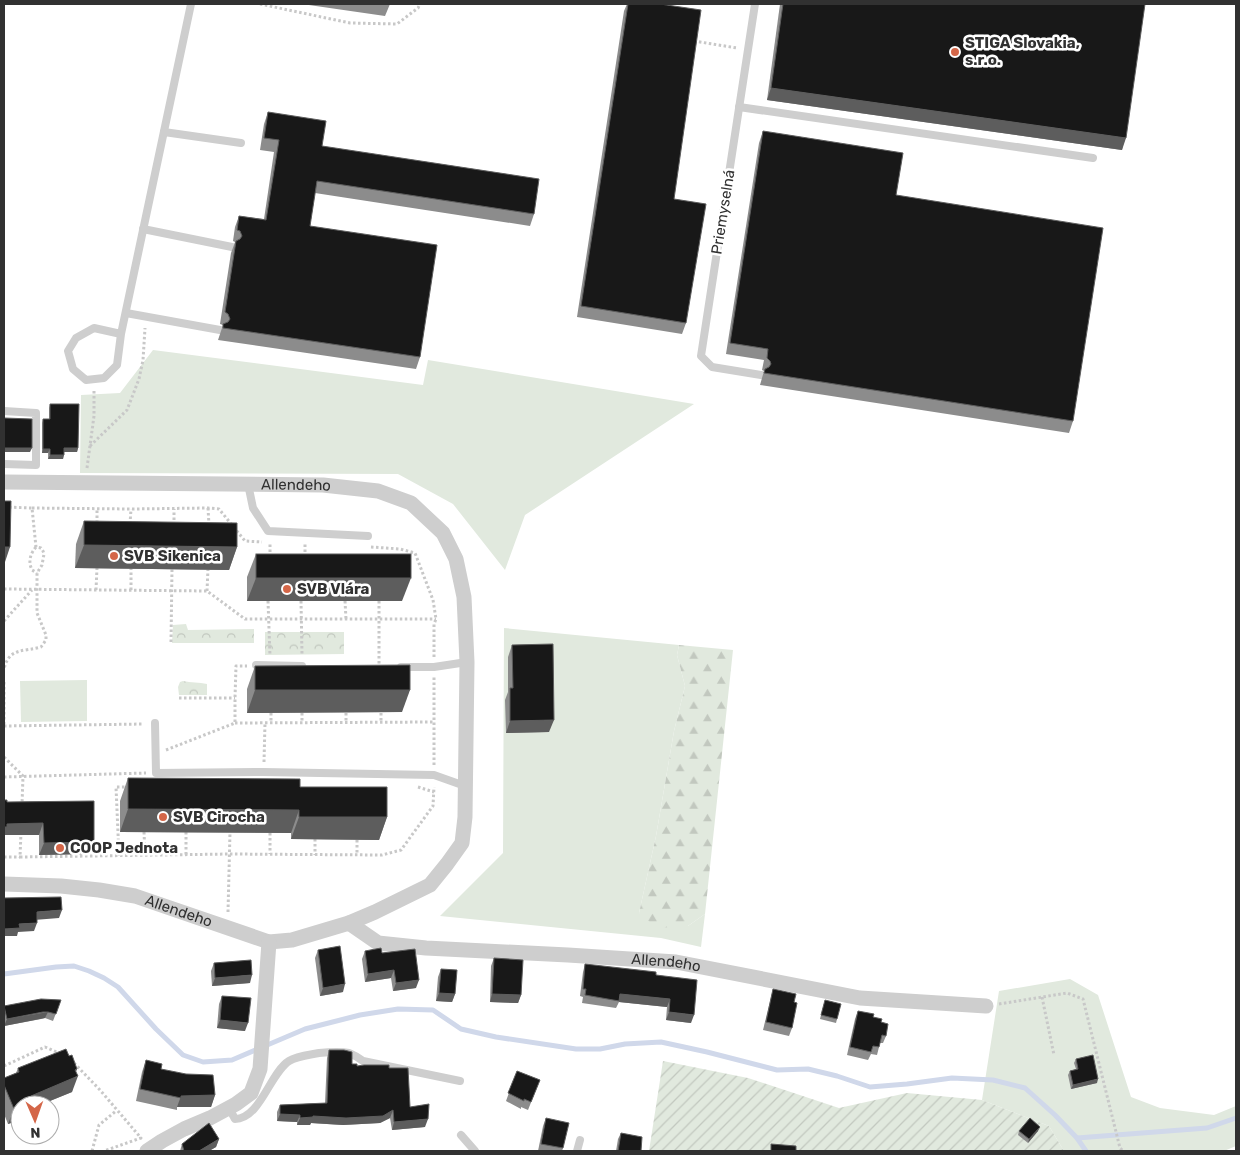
<svg xmlns="http://www.w3.org/2000/svg" width="1240" height="1155" viewBox="0 0 1240 1155" font-family="Rubik,sans-serif">
<style>
.grass{fill:#e1e9de}
.forest{fill:url(#forest-firs)}
.park{fill:url(#park-crowns)}
.garden{fill:url(#garden-furrows)}
.lines{fill:none;stroke-linecap:round;stroke-linejoin:round}
.stream{stroke:#d0d8ea;stroke-width:5}
.path{stroke:#c8c8c8;stroke-width:3;stroke-dasharray:2.5 2.5;stroke-linecap:butt}
.service{stroke:#cecece;stroke-width:8}
.minor{stroke:#cecece;stroke-width:15}
.wall{fill:#8c8c8c}
.shaded-wall{fill:#5d5d5d}
.building{fill:#181818;stroke:#5d5d5d}
.poi-dot{fill:#d46648;stroke:#fff;stroke-width:2}
.labels{text-anchor:middle;stroke-width:5;stroke-linejoin:round;paint-order:stroke}
.poi-label{font-size:15px;font-weight:bold;fill:#313131;stroke:#fff;text-anchor:start}
.street-label{font-size:15px;fill:#313131;stroke:#fff}
</style>
<defs>
<pattern id="forest-firs" width="22" height="20" patternUnits="userSpaceOnUse" patternTransform="scale(1.25)"><rect width="22" height="20" fill="#e1e9de"/><path d="M5 1l3.5 6h-7zM16 11l3.5 6h-7z" fill="#c2c8bf"/></pattern>
<pattern id="park-crowns" width="20" height="18" patternUnits="userSpaceOnUse" patternTransform="scale(1.25)"><rect width="20" height="18" fill="#e1e9de"/><path d="M2 6a3 3 0 1 1 6 0M12 15a3 3 0 1 1 6 0" fill="none" stroke="#c2c8bf"/></pattern>
<pattern id="garden-furrows" width="10" height="10" patternUnits="userSpaceOnUse" patternTransform="scale(1.25)"><rect width="10" height="10" fill="#e1e9de"/><path d="M-1 1l2-2M0 10L10 0M9 11l2-2" fill="none" stroke="#c2c8bf"/></pattern>
</defs>
<rect width="100%" height="100%" fill="#fff"/>
<g class="grass">
<path d="M153 350 423 385 428 360 694 404 525 515 505 570 453 504 398 474 80 473 81 395 120 393Z"/>
<path d="M504 628 679 645 677 655 685 686 674 731 656 836 639 913 688 926 705 914 701 947 661 938 440 916 503 853Z"/>
<path d="M87 680V721L21 722 20 681Z"/>
<path d="M1070 979 1098 995 1131 1097 1160 1108 1214 1115 1236 1106V1146L1224 1151H1064L1049 1126 982 1100 999 991Z"/>
</g>
<path class="forest" d="M679 645 733 650 705 914 688 926 657 928 639 913 656 836 674 731 685 686 677 655Z"/>
<g class="park">
<path d="M186 624 188 630 254 629V643H172L173 625Z"/>
<path d="M265 632H344V654L265 655Z"/>
<path d="M183 681C191 683 199 682 207 684V695H179L178 687 180 682Z"/>
</g>
<path class="garden" d="M663 1061 748 1078 839 1108 907 1093 982 1100 1049 1126 1064 1151H649Z"/>
<g class="lines">
<g class="stream">
<path d="M4 974 56 967 74 966 89 971 104 978 118 987 156 1029 183 1055 203 1062 232 1060 305 1029 360 1015 398 1009 433 1010 461 1029 496 1037 576 1049H600L625 1044 661 1042 707 1052 777 1070 808 1069 837 1076 870 1087 907 1084 952 1078 993 1080 1025 1088 1055 1115 1077 1138 1086 1151"/>
<path d="M1077 1138 1207 1128 1236 1118"/>
</g>
<g class="path">
<path d="M260 4 350 23 397 24 418 8 420 4"/>
<path d="M694 41 737 48"/>
<path d="M90 446 127 410 139 379 143 360 145 328"/>
<path d="M87 468 94 416V389"/>
<path d="M4 507 32 508 36 547 41 548 43 551 44 554 42 565 37 573V613L46 635V640L41 647C24 652 9 647 4 669"/>
<path d="M32 508 131 509 208 508 219 509 245 541 262 542"/>
<path d="M208 508 209 525"/>
<path d="M97 523V509"/>
<path d="M130 524 131 509"/>
<path d="M174 525V509"/>
<path d="M36 547C30 554 28 562 32 570L37 573"/>
<path d="M371 547 400 549 415 553 433 600 436 619 434 624V658"/>
<path d="M270 557V542"/>
<path d="M305 557V544"/>
<path d="M4 589 207 591 245 619H436"/>
<path d="M96 590 97 568"/>
<path d="M131 590V568"/>
<path d="M207 591 208 569"/>
<path d="M268 601 270 656"/>
<path d="M301 601 302 655"/>
<path d="M345 601 346 619"/>
<path d="M379 601V668"/>
<path d="M4 621 32 590"/>
<path d="M171 642 172 569"/>
<path d="M4 682V726"/>
<path d="M179 698H235"/>
<path d="M271 713V723"/>
<path d="M302 713V723"/>
<path d="M346 713V723"/>
<path d="M381 713V723"/>
<path d="M235 723 434 722"/>
<path d="M4 726 144 724"/>
<path d="M166 750 235 723V698L236 666H247"/>
<path d="M4 757 23 776 22 805"/>
<path d="M264 762 265 723"/>
<path d="M434 765V677"/>
<path d="M4 777 146 773"/>
<path d="M418 787 434 792"/>
<path d="M21 832 20 857 229 854 382 855 401 850 433 806 434 787"/>
<path d="M144 832 145 855"/>
<path d="M186 832V855"/>
<path d="M270 833V854"/>
<path d="M315 839V855"/>
<path d="M357 840V855"/>
<path d="M119 856 116 787H129"/>
<path d="M4 857H20"/>
<path d="M228 912 230 832"/>
<path d="M1042 997 1054 1055"/>
<path d="M999 1004 1067 993 1083 999 1120 1148 1123 1151"/>
<path d="M74 1063 100 1090 141 1138 104 1151"/>
<path d="M4 1066 45 1047 61 1054"/>
<path d="M92 1151 99 1125 116 1111"/>
</g>
<g class="service">
<path d="M755 4 701 356 712 367 761 375"/>
<path d="M739 107 1093 158"/>
<path d="M164 132 241 143"/>
<path d="M143 229 232 247"/>
<path d="M126 313 220 330"/>
<path d="M121 334 94 328 76 338 68 351 73 369 86 380 104 378 117 365 121 334 191 4"/>
<path d="M4 411 36 413V465L4 464"/>
<path d="M248 484 253 508 268 531 368 536"/>
<path d="M256 665 302 666"/>
<path d="M401 667H434L467 662"/>
<path d="M155 723 156 773 263 772 434 775 465 786"/>
<path d="M229 1108 235 1119C260 1119 270 1073 289 1061 297 1056 309 1055 319 1053 328 1052 340 1051 349 1053 354 1055 359 1058 363 1061L460 1081"/>
<path d="M461 1135 475 1151"/>
<path d="M577 1151 580 1140"/>
</g>
<g class="minor">
<path id="s1" d="M4 482 323 485 378 491 411 503 443 533 456 559 464 597 467 662 465 817 462 843 447 864 430 885 375 912 349 923"/>
<path id="s2" d="M4 884 61 886 99 890 135 896 269 942 292 940 349 923 378 943 426 948 568 955 676 962 860 998 986 1006"/>
<path d="M147 1151 162 1141 184 1129 210 1118 236 1104 251 1093 260 1069 269 942"/>
</g>
</g>
<g class="wall">
<path d="M302 4H390L385 16Z"/>
<path d="M627 4H660L674 199 686 323 682 334 577 317 624 11Z"/>
<path d="M780 4H1145L1122 150 767 100Z"/>
<path d="M268 112 322 146 534 214 530 226 315 193 310 226 420 357 416 369 218 340 223 325 220 324 231 253 235 242 233 241 235 227 239 216 264 219 274 152 260 150 264 124Z"/>
<path d="M763 131 896 195 1073 421 1069 433 760 385 764 371 762 370 764 360 726 354 759 143Z"/>
<path d="M50 404 78 448 77 452H64L63 459H48V453H42V423L43 419H49V408Z"/>
<path d="M84 521 237 547 229 570 75 568 76 544Z"/>
<path d="M256 554 402 601H247V577Z"/>
<path d="M512 645 549 732 506 733 505 700 508 692V657Z"/>
<path d="M255 666 402 712 247 713V689Z"/>
<path d="M128 778 300 787 387 817 379 840 291 839V833L120 832V801Z"/>
<path d="M4 800 7 802 94 801 90 854 39 855V835H4Z"/>
<path d="M318 950 343 992 320 996 315 958Z"/>
<path d="M365 951 382 953 416 988 393 991 391 978 365 982 362 959Z"/>
<path d="M494 958 521 995 518 1003 490 1002 491 966Z"/>
<path d="M214 963 250 983 212 986 211 971Z"/>
<path d="M585 964 656 975 691 1023 666 1020 667 1007 619 1002 616 1008 582 1003 583 997 580 996 583 972Z"/>
<path d="M441 969 455 994 452 1002 436 1001 438 977Z"/>
<path d="M773 989 794 1002 792 1028 789 1036 763 1030 771 997Z"/>
<path d="M222 996 245 1031 217 1028 219 1004Z"/>
<path d="M61 1000 53 1021 45 1018 41 1019 4 1026V1006Z"/>
<path d="M825 1000 837 1019 836 1023 820 1019Z"/>
<path d="M858 1011 873 1017 881 1022 886 1036 883 1043H880L877 1055 871 1054 868 1060 847 1055 855 1019Z"/>
<path d="M329 1050 352 1064 357 1066 389 1068 410 1107 425 1127 392 1130 390 1118 380 1123 343 1125 311 1123 310 1125H297V1122L277 1121V1112L280 1105 325 1103 327 1058Z"/>
<path d="M1076 1059 1097 1083 1071 1089 1068 1075 1070 1071 1076 1069 1074 1063Z"/>
<path d="M146 1060 161 1069 215 1095 211 1107H177V1110L136 1101 142 1072Z"/>
<path d="M18 1068 76 1072 72 1092 40 1105H20V1120L8 1124 4 1114V1078L16 1073Z"/>
<path d="M517 1071 540 1080 528 1110 521 1107V1109L506 1101Z"/>
<path d="M546 1118 563 1148 562 1151H538L543 1126Z"/>
<path d="M1019 1131H1038L1028 1143 1018 1135Z"/>
<path d="M621 1133 641 1151H616L618 1139Z"/>
<path d="M219 1139 216 1147 209 1151H180L182 1144Z"/>
</g>
<g class="shaded-wall">
<path d="M771 88 1126 138 1122 150 767 100Z"/>
<path d="M4 448H32L30 452H4Z"/>
<path d="M64 448H78L77 452H63Z"/>
<path d="M43 449H50L48 453H42Z"/>
<path d="M50 455H64L63 459H48Z"/>
<path d="M84 545 237 547 229 570 75 568Z"/>
<path d="M4 547H10L4 565Z"/>
<path d="M256 578H411L402 601H247Z"/>
<path d="M255 690H410L402 712 247 713Z"/>
<path d="M554 720 549 732 506 733 510 721Z"/>
<path d="M128 809 299 810 291 833 120 832Z"/>
<path d="M299 817H387L379 840 291 839Z"/>
<path d="M43 823 39 835H4V827L7 824Z"/>
<path d="M94 842 90 854 39 855 44 843Z"/>
<path d="M62 910 59 918 34 920 37 912Z"/>
<path d="M37 923 34 931 18 932 17 936H4V929L19 924Z"/>
<path d="M394 970 391 978 365 982 368 974Z"/>
<path d="M252 975 250 983 212 986 215 978Z"/>
<path d="M419 980 416 988 393 991 396 983Z"/>
<path d="M345 984 343 992 320 996 323 988Z"/>
<path d="M439 993 455 994 452 1002 436 1001Z"/>
<path d="M492 994 521 995 518 1003 490 1002Z"/>
<path d="M620 994 670 999 667 1007 619 1002Z"/>
<path d="M48 1012 45 1018 4 1026 7 1019Z"/>
<path d="M669 1012 694 1015 691 1023 666 1020Z"/>
<path d="M220 1020 248 1023 245 1031 217 1028Z"/>
<path d="M77 1069 74 1078 78 1076 72 1092 40 1105H24L31 1096Z"/>
<path d="M1098 1079 1097 1083 1071 1089 1073 1085Z"/>
<path d="M215 1095 211 1107H177L181 1096Z"/>
<path d="M20 1106V1120L8 1124 14 1109Z"/>
<path d="M393 1110 390 1118 380 1123 343 1125 311 1123 310 1125H297L300 1118 313 1116Z"/>
<path d="M280 1114 300 1115 297 1122 277 1121Z"/>
<path d="M428 1119 425 1127 392 1130 394 1122Z"/>
<path d="M1040 1127 1038 1131 1028 1143 1029 1139Z"/>
<path d="M219 1139 216 1147 209 1151H199Z"/>
</g>
<g class="building">
<path d="M628 4H660L701 10 674 199 706 204 686 323 581 306Z"/>
<path d="M783 4H1145L1126 138 771 88Z"/>
<path d="M268 112 326 121 322 146 539 179 534 214 317 181 310 226 437 245 420 357 223 328V324L228 322 230 319 228 314 225 312 236 241 240 239 242 236 240 231 237 230 239 216 266 220 279 140 264 138Z"/>
<path d="M763 131 903 153 896 195 1103 228 1073 421 764 373 765 369 769 367 771 364 770 361 767 358 768 349 730 343Z"/>
<path d="M50 404H79L78 448H64V455H50V449H43V419H50Z"/>
<path d="M4 418 32 419V448H4Z"/>
<path d="M4 501H11L10 547H4Z"/>
<path d="M84 521 237 523V547L84 545Z"/>
<rect x="256" y="554" width="155" height="24"/>
<path d="M553 644 554 720 510 721V688H513L512 645Z"/>
<path d="M410 665V690H255V666Z"/>
<path d="M128 778 300 779V787H387V817H299V810L128 809Z"/>
<path d="M4 800H7V802L94 801V842L44 843 43 823 7 824V827H4Z"/>
<path d="M61 897 62 910 37 912V923L19 924 20 928 4 929V898Z"/>
<path d="M340 946 345 984 323 988 318 950Z"/>
<path d="M381 948 382 953 415 949 419 980 396 983 394 970 368 974 365 951Z"/>
<path d="M494 958 523 960 521 995 492 994Z"/>
<path d="M251 960 252 975 215 978 214 963Z"/>
<path d="M585 964 656 972V975L697 980 694 1015 669 1012 670 999 620 994 619 1001 585 995 586 989H583Z"/>
<path d="M441 969 457 970 455 994 439 993Z"/>
<path d="M773 989 796 994 794 1002 797 1003 792 1028 766 1022Z"/>
<path d="M222 996 251 998 248 1023 220 1020Z"/>
<path d="M41 999 61 1000 56 1014 48 1012H43L7 1019 4 1006Z"/>
<path d="M825 1000 841 1004 837 1019 821 1015Z"/>
<path d="M858 1011 874 1014 873 1017 882 1019 881 1022 888 1024 886 1036 882 1035 879 1047 873 1046 871 1052 850 1047Z"/>
<path d="M66 1049 69 1056 72 1055 77 1069 75 1070 78 1076 31 1096 34 1101 24 1105H20V1106L14 1109 4 1085V1078L19 1072 18 1068Z"/>
<path d="M329 1050H344L352 1052V1064H357V1066L364 1065H389V1068H408L410 1107 429 1104 428 1119 394 1122 393 1110 383 1116 346 1118 313 1116V1117L300 1118V1115L280 1114V1105L327 1103Z"/>
<path d="M1093 1055 1098 1079 1073 1085 1070 1071 1078 1069 1076 1059Z"/>
<path d="M146 1060 162 1064 161 1069 186 1074 213 1075 215 1095 181 1096V1098L140 1089Z"/>
<path d="M517 1071 540 1080 531 1102 524 1099V1101L508 1093Z"/>
<path d="M546 1118 569 1123 563 1148 541 1144Z"/>
<path d="M1030 1118 1040 1127 1029 1139 1019 1131Z"/>
<path d="M209 1123 219 1139 199 1151H184L182 1144Z"/>
<path d="M621 1133 642 1137 641 1151H618Z"/>
<path d="M771 1144 796 1146V1151H771Z"/>
</g>
<g class="poi-dot">
<circle cx="955" cy="52" r="5"/>
<circle cx="114" cy="556" r="5"/>
<circle cx="287" cy="589" r="5"/>
<circle cx="163" cy="817" r="5"/>
<circle cx="60" cy="848" r="5"/>
</g>
<g class="labels">
<g class="poi-label">
<text x="965" y="48">STIGA Slovakia,<tspan x="965" dy="17">s.r.o.</tspan></text>
<text x="124" y="561">SVB Sikenica</text>
<text x="297" y="594">SVB Vlára</text>
<text x="173" y="822">SVB Cirocha</text>
<text x="70" y="853">COOP Jednota</text>
</g>
<g class="street-label">
<text transform="translate(723 212) rotate(-81)" y="5">Priemyselná</text>
<text dy="5" stroke="none"><textPath href="#s1" startOffset="292">Allendeho</textPath></text>
<text dy="5" stroke="none"><textPath href="#s2" startOffset="178">Allendeho</textPath></text>
<text dy="5" stroke="none"><textPath href="#s2" startOffset="680">Allendeho</textPath></text>
</g>
</g>
<rect width="1240" height="1155" fill="none" stroke="#313131" stroke-width="10"/>
<g transform="translate(35 1120) rotate(178)"><circle r="24" fill="#ffffff" stroke="#adadad"/>
<path d="M0-4L9 19L0 12L-9 19Z" fill="#d46648"/>
<text y="-8" font-size="14" font-weight="bold" text-anchor="middle" fill="#313131">N</text>
</g>
</svg>
